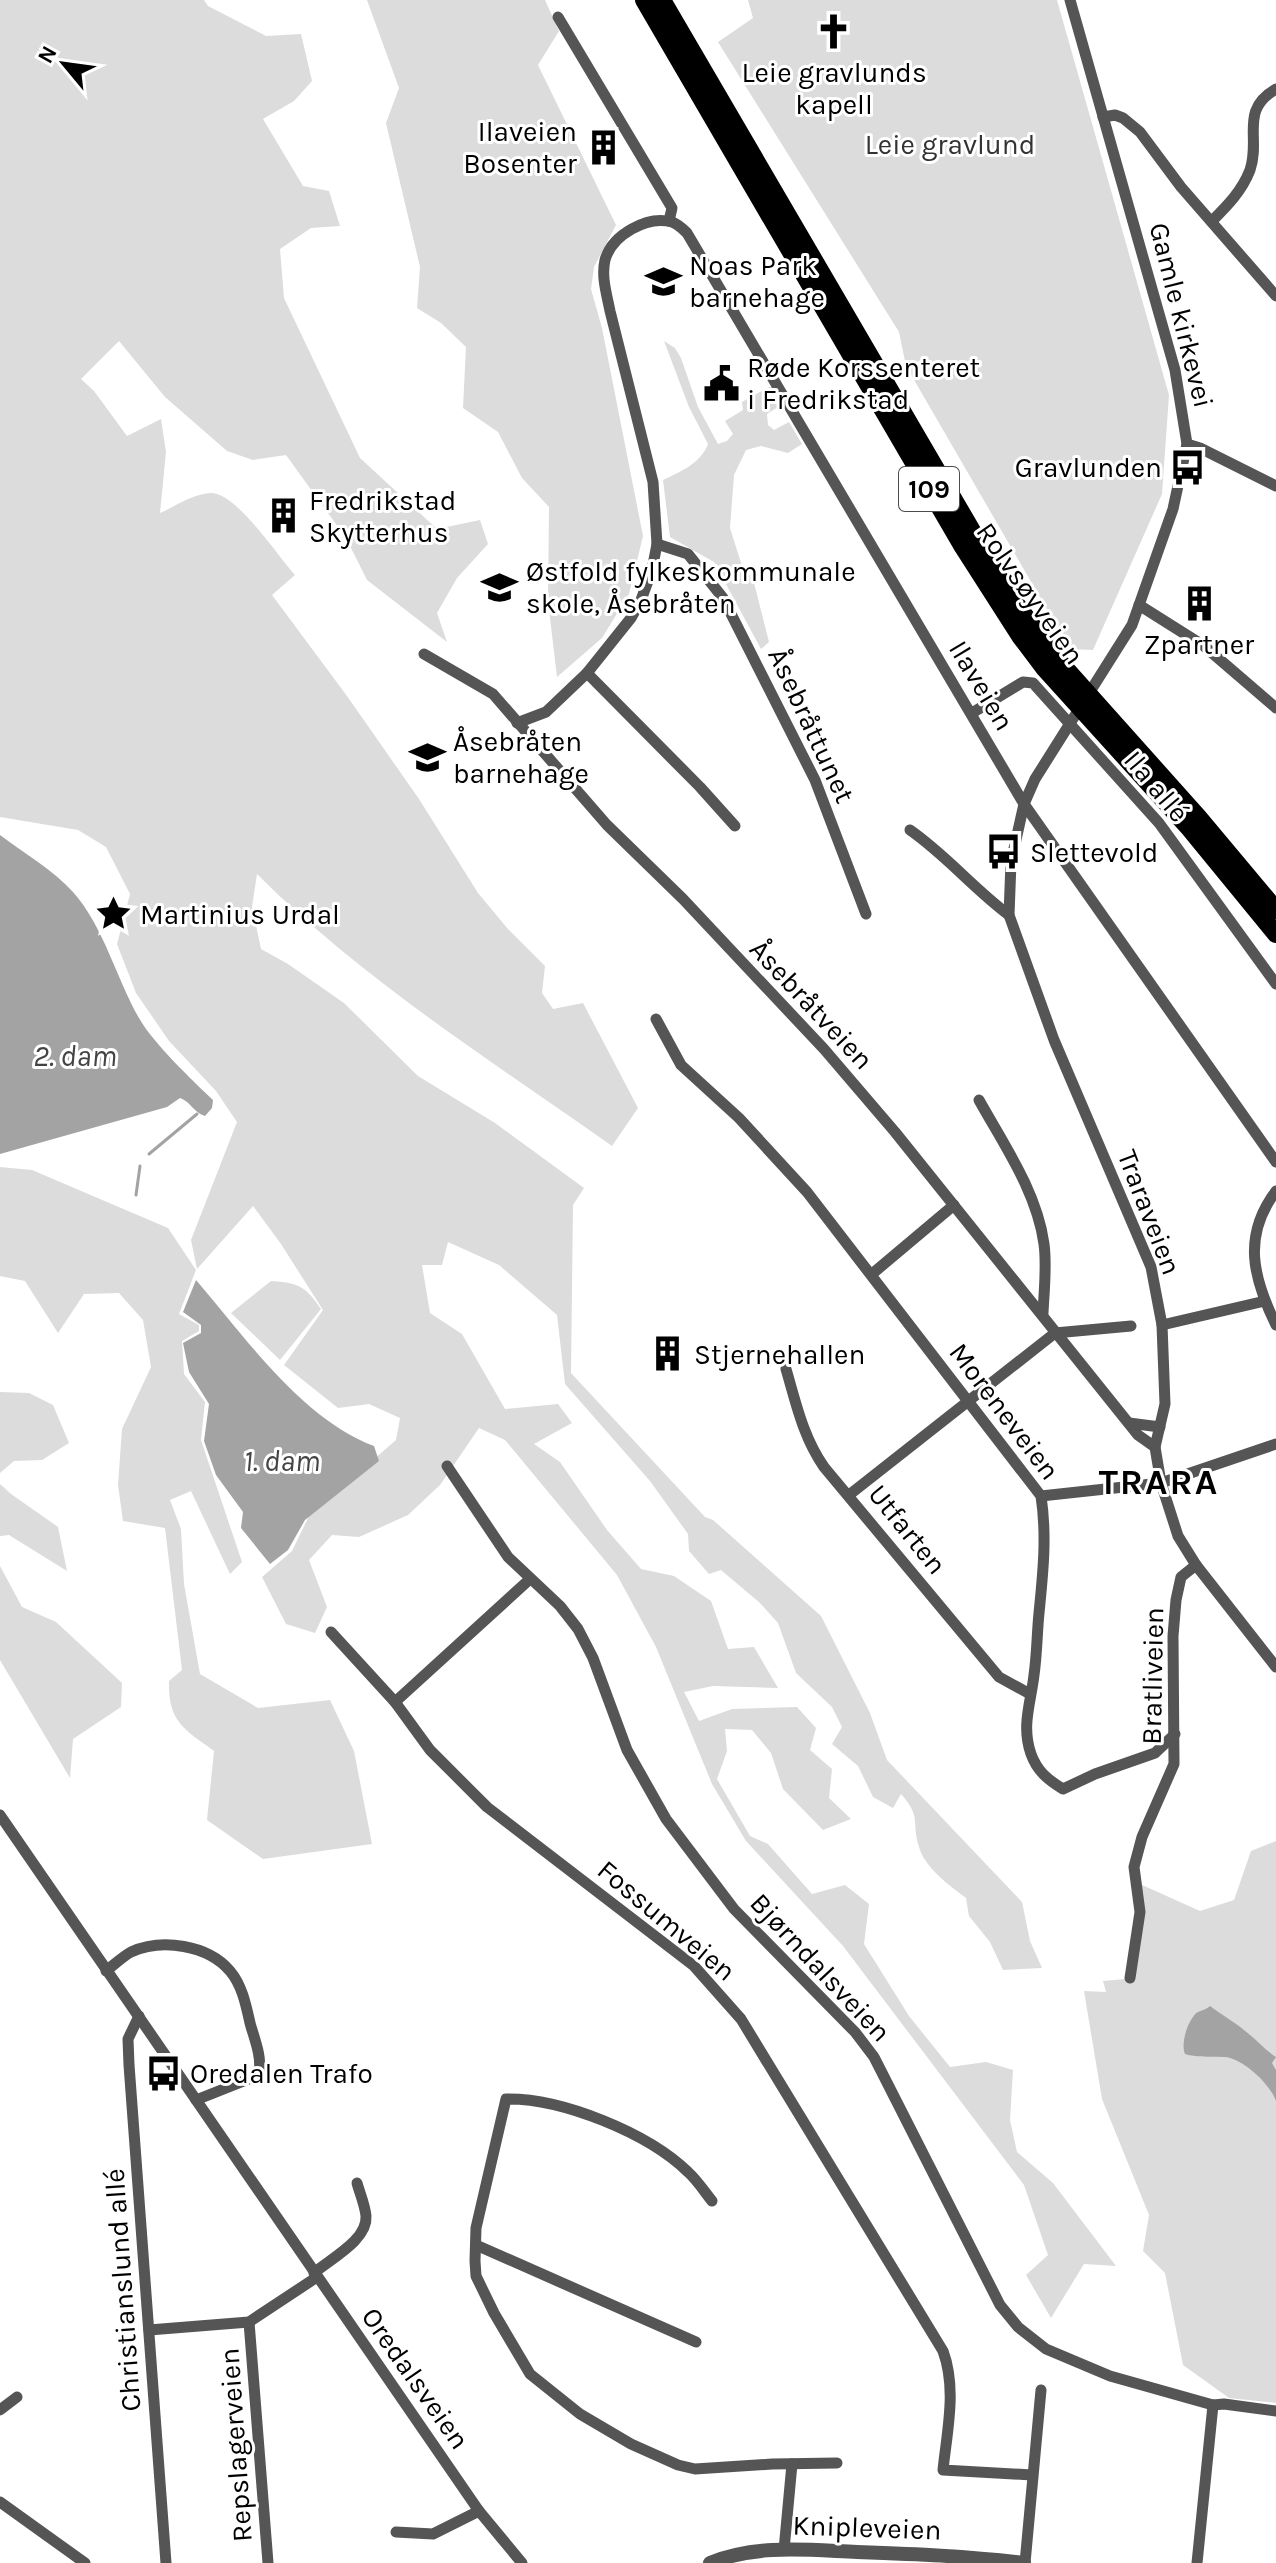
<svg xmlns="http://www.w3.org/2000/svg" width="1276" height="2563" viewBox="0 0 1276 2563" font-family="Karla,sans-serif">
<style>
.green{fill:#dcdcdc}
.water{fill:#a3a3a3}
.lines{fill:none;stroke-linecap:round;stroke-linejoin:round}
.stream{stroke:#a3a3a3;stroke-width:3}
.minor{stroke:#555;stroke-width:11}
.tertiary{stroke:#555;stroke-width:14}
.primary{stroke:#000;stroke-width:18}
.labels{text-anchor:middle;stroke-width:6;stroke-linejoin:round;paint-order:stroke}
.shield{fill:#fff;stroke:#4c4c4c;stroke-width:2}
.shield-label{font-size:26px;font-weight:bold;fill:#000}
.poi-label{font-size:28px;fill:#000;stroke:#fff;text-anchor:start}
.park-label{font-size:28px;fill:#333;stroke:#fff}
.street-label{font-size:28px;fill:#000;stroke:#fff}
.water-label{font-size:30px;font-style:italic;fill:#444;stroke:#fff}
.district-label{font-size:36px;font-weight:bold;letter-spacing:2px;fill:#000;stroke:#fff}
</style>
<rect width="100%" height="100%" fill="#fff"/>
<g class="green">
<path d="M0 0H204L208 6 266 36 301 34 312 81 294 101 263 119 303 186 329 191 340 226 311 228 280 249 284 298 360 458 437 529 480 520 488 544 457 578 437 613 447 642 367 580 346 538 286 455 253 460 227 451 165 397 119 341 81 379 94 391 127 436 161 419 166 452 160 513C176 506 194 493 212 493 237 494 278 556 295 575L272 595 347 696 419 799 478 893 508 929 545 966 542 993 553 1009 583 1003 638 1108 612 1146C490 1060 363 980 257 874L252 907 261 949 288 964 344 1003 418 1076 495 1123 584 1188 573 1205 571 1373 705 1517 713 1520 821 1616 870 1713 887 1760 1022 1902 1030 1941 1042 1968 1003 1970 990 1942 969 1916 966 1898C949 1885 925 1868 919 1847 911 1820 922 1818 901 1794L893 1808 873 1797 858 1766 832 1744 842 1727 832 1707 796 1673 778 1623 760 1603 721 1570 709 1574 689 1551 688 1534 650 1481 565 1384 557 1315 499 1265 448 1242 442 1265H422L430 1313 462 1334 505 1409 558 1404 572 1423 534 1444 560 1462 607 1530 641 1569 674 1576 711 1601 728 1649 754 1647 778 1688 713 1686 684 1692 699 1721 732 1709 797 1707 816 1728 810 1750 832 1769 829 1798 851 1819 823 1830 783 1789 771 1753 752 1730 725 1729 727 1751 717 1779 750 1836 768 1844 812 1894 845 1885 869 1904 864 1944 909 2016 950 2067 986 2062 1013 2070 1010 2120 1017 2152 1053 2183 1116 2266 1084 2264 1051 2318 1026 2275 1048 2255 1024 2185 843 1946 746 1841 712 1784 656 1647 617 1575 505 1440 479 1428 440 1485 408 1515 359 1537 332 1535 309 1560 327 1607 315 1633 286 1624 262 1577 292 1551 309 1516 396 1440 400 1418 369 1404 338 1408 284 1365 323 1310 281 1244 253 1206 197 1269 191 1240 237 1122 216 1091 169 1041 136 993 117 944 130 894 106 847 78 830 0 817Z"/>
<path d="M367 0H545L559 31 538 65 616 225 594 267 591 289 602 328 643 536 629 594 602 638 557 677 548 601 549 507 522 478 498 432 463 408 466 347 441 323 417 308 420 267 386 123 399 88Z"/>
<path d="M748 0H1057L1169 395 1162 494 1093 650 1070 649 906 366 899 332 718 42 753 18Z"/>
<path d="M664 341 675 348 681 358 698 407 718 444 727 441 733 434 725 421 743 410 742 402 769 387H772L781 405 767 414 768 425 774 430 789 422 802 444 788 453 761 446 746 450 734 475 730 528 742 566 753 579 769 642 761 649 714 562 670 537 663 480C680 472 701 463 708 444L689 407Z"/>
<path d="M0 1167 32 1170 168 1228 196 1270 179 1314 199 1325V1331L182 1341 184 1374 205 1402 201 1440 242 1562 230 1574 191 1491 170 1500 181 1529 184 1584 200 1674 258 1708 330 1700 354 1751 372 1844 263 1859 207 1820 214 1751C184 1729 168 1722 169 1681L182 1670 165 1528 123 1521 118 1485 122 1429 151 1367 143 1320 119 1293 84 1294 58 1333 25 1281 0 1276Z"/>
<path d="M271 1281C299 1283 305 1286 321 1309L280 1360 231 1313Z"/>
<path d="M0 1392 29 1393 53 1405 69 1443 42 1460 14 1461 0 1473Z"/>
<path d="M0 1484 11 1494 58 1527 67 1571 9 1535 0 1536Z"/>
<path d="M0 1566 22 1607 56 1622 122 1683 121 1707 73 1739 70 1778 0 1660Z"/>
<path d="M1276 1841V2403L1229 2398 1183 2365 1165 2273 1143 2251 1149 2215 1102 2099 1084 1991 1106 1992 1103 1981 1125 1979 1140 1884 1200 1911 1234 1900 1251 1851Z"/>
</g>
<g class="water">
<path d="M0 835C24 853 53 870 73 892 104 927 116 978 139 1018 153 1043 192 1080 213 1100L212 1108 205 1116C194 1113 191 1102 180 1098L167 1107 0 1154Z"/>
<path d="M196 1280C244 1336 303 1420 374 1446L379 1461 305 1520 288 1550 270 1564 241 1528 243 1512 216 1475 204 1441 209 1404 189 1372 183 1343 201 1333V1325L183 1312Z"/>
<path d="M1210 2006C1223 2016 1238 2024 1250 2035 1259 2042 1266 2051 1276 2057L1272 2063 1276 2070V2101C1270 2084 1243 2058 1224 2057 1210 2056 1199 2058 1185 2054 1180 2043 1189 2017 1198 2012 1202 2010 1207 2009 1210 2006Z"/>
</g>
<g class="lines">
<g class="stream">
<path d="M149 1154 197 1114"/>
<path d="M136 1195 140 1166"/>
</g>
<g class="minor">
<path d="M1070 0 1175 370 1187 444 1173 509 1132 625 1035 779 1024 804 1011 862 1009 915 1054 1040 1151 1267 1162 1325 1165 1404 1155 1447 1161 1483 1178 1536 1196 1565 1276 1667"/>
<path d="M558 17 672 208 669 221"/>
<path d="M1103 117 1115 115 1123 118 1140 132 1181 187 1276 296"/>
<path d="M1212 221C1227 206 1242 191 1250 170 1261 138 1239 110 1276 89"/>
<path d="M1187 444 1200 448 1276 486"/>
<path d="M657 544 688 554 723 598 815 780 866 914"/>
<path d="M1139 605 1204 646 1276 708"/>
<path d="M424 654 493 694 607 825 683 899 824 1049 895 1132 1138 1435 1155 1447"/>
<path d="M587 673 700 787 735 826"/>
<path d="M972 713 1023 682 1033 683 1159 823 1276 984"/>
<path d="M517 723 546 712 587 673 631 618 641 600 652 570 657 544 653 482 610 311C607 295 601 277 605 260 612 235 647 215 672 222 678 224 682 228 687 233L1024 804 1276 1162"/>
<path d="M910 830C946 855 974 889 1009 915"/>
<path d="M656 1019 681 1065 739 1118 807 1192 1041 1496C1047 1536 1043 1573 1039 1613 1037 1633 1037 1654 1034 1675 1031 1702 1021 1726 1031 1754 1037 1771 1048 1780 1063 1789L1095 1774 1155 1753 1175 1734"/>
<path d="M979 1100C1004 1145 1037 1192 1044 1244 1047 1266 1044 1291 1043 1313"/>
<path d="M1276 1191C1242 1236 1253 1278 1276 1325"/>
<path d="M872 1274 954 1205"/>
<path d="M1162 1325 1265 1301"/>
<path d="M786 1369C796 1403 803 1437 824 1467L999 1677 1030 1694"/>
<path d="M1129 1423 1160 1427"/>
<path d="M447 1466 508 1557 560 1606 578 1629 593 1658 627 1750 666 1819 734 1909 855 2032 874 2057 1000 2305 1018 2327 1046 2349 1110 2376 1213 2405 1224 2404 1276 2411"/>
<path d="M849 1495 1055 1333 1131 1326"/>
<path d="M1041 1496 1161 1483 1276 1444"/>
<path d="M530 1579 395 1702 430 1750 487 1807 694 1966 741 2019 943 2351C957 2389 947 2431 943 2470L1032 2475"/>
<path d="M331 1632 395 1702"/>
<path d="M0 1815 479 2511 522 2563"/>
<path d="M106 1971C114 1965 122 1957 131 1952 162 1938 208 1945 230 1971 242 1985 246 2005 250 2023 254 2038 262 2056 259 2072L254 2077 196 2100"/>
<path d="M1130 1978 1140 1912 1134 1867 1142 1837 1174 1764 1173 1636 1176 1600 1181 1577 1196 1565"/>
<path d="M139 2016 128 2039 129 2065 166 2563"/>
<path d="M712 2201C704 2191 697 2180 688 2172 648 2133 562 2098 506 2099L476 2228 475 2261 476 2276 494 2313 530 2374 580 2414 631 2444 678 2465 695 2469 772 2464 837 2463"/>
<path d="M476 2245 696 2342"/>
<path d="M314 2273C330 2259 368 2240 366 2216 365 2205 360 2194 357 2183"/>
<path d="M249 2322 268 2563"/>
<path d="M149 2330 249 2322 317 2277"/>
<path d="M0 2410 17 2397"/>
<path d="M0 2502 85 2563"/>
<path d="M396 2532 433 2534 479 2511"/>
<path d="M784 2550 792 2464"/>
<path d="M1025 2563 1041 2390"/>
<path d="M1197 2563 1213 2405"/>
</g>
<path class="tertiary" d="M710 2563C757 2544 807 2550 857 2552 913 2554 969 2556 1024 2563"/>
<g class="primary">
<path d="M644 0 963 547 1020 636 1045 669 1190 829 1276 934"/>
<path d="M662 0 1010 596 1057 659 1199 818 1276 910"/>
</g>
</g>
<defs>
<symbol id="church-bare" viewBox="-9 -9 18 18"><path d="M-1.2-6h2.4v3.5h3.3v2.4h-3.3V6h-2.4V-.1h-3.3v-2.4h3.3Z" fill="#000" stroke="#fff" stroke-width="2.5" paint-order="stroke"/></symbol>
<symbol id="building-bare" viewBox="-9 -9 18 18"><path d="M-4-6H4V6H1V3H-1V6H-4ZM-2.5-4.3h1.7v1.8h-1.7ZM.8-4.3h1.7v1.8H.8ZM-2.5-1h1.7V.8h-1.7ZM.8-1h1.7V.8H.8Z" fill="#000" stroke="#fff" stroke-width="2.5" paint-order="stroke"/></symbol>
<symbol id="school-bare" viewBox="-9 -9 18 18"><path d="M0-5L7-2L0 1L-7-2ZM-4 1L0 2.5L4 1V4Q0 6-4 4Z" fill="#000" stroke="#fff" stroke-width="2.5" paint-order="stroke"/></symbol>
<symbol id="civic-bare" viewBox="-9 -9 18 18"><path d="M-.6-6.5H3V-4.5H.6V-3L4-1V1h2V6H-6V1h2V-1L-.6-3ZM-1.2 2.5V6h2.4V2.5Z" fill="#000" stroke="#fff" stroke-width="2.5" paint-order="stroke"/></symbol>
<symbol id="bus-bare" viewBox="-9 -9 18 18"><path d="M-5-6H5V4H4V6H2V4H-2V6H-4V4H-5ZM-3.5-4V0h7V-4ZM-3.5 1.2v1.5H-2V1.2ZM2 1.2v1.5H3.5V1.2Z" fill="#000" stroke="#fff" stroke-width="2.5" paint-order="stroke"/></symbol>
<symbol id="sight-bare" viewBox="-9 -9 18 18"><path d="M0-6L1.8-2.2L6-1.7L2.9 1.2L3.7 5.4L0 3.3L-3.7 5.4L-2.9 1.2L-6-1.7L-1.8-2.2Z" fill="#000" stroke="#fff" stroke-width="2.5" paint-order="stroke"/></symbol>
</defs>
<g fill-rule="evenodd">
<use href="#church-bare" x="808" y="6" width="51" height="51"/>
<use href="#building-bare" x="578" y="122" width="51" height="51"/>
<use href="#school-bare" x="638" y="256" width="51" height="51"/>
<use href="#civic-bare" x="696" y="358" width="51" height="51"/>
<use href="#bus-bare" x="1162" y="442" width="51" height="51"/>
<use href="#building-bare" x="258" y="490" width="51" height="51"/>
<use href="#school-bare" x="474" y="562" width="51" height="51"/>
<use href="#building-bare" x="1174" y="578" width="51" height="51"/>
<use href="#school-bare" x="402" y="732" width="51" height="51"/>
<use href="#bus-bare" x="978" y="826" width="51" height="51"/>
<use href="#sight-bare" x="88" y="888" width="51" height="51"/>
<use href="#building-bare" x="642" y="1328" width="51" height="51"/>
<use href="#bus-bare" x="138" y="2048" width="51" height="51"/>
</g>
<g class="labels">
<rect class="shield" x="899" y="467" width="60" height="44" rx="6"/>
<g class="shield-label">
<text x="929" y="498">109</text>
</g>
<g class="poi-label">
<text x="834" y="82" text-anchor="middle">Leie gravlunds<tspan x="834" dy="32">kapell</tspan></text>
<text x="577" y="141" text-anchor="end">Ilaveien<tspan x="577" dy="32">Bosenter</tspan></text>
<text x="689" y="275">Noas Park<tspan x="689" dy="32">barnehage</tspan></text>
<text x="747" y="377">Røde Korssenteret<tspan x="747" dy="32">i Fredrikstad</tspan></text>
<text x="1162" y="477" text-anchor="end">Gravlunden</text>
<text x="309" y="510">Fredrikstad<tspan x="309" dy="32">Skytterhus</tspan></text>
<text x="526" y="581">Østfold fylkeskommunale<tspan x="526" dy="32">skole, Åsebråten</tspan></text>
<text x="1199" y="654" text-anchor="middle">Zpartner</text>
<text x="453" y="751">Åsebråten<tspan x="453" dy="32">barnehage</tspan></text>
<text x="1030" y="862">Slettevold</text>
<text x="140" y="924">Martinius Urdal</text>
<text x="694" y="1364">Stjernehallen</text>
<text x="190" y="2083">Oredalen Trafo</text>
</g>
<g class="park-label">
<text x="950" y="154">Leie gravlund</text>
</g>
<g class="street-label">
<text transform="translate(1182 315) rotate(76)" y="10">Gamle kirkevei</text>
<text transform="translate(1031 593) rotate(55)" y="10">Rolvsøyveien</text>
<text transform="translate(982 685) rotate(59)" y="10">Ilaveien</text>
<text transform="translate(812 725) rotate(65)" y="10">Åsebråttunet</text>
<text transform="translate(1157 786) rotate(50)" y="10">Ila allé</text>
<text transform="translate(812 1004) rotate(47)" y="10">Åsebråtveien</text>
<text transform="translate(1150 1212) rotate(69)" y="10">Traraveien</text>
<text transform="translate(1005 1411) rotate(53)" y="10">Moreneveien</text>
<text transform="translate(908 1529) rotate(51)" y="10">Utfarten</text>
<text transform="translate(1152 1676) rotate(-89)" y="10">Bratliveien</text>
<text transform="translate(667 1920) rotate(40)" y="10">Fossumveien</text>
<text transform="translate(821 1967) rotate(47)" y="10">Bjørndalsveien</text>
<text transform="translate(122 2290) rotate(-94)" y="10">Christianslund allé</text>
<text transform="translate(416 2378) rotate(55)" y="10">Oredalsveien</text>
<text transform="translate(235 2445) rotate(-94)" y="10">Repslagerveien</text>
<text transform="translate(867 2527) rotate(2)" y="10">Knipleveien</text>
</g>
<g class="water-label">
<text x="75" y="1066">2. dam</text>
<text x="282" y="1471">1. dam</text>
</g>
<g class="district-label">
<text x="1159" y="1494">TRARA</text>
</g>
</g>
<g transform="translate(64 64) rotate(299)" stroke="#ffffff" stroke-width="6" paint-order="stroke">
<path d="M0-6L14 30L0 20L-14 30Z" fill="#000000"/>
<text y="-12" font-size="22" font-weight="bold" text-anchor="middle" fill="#000000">N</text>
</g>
</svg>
